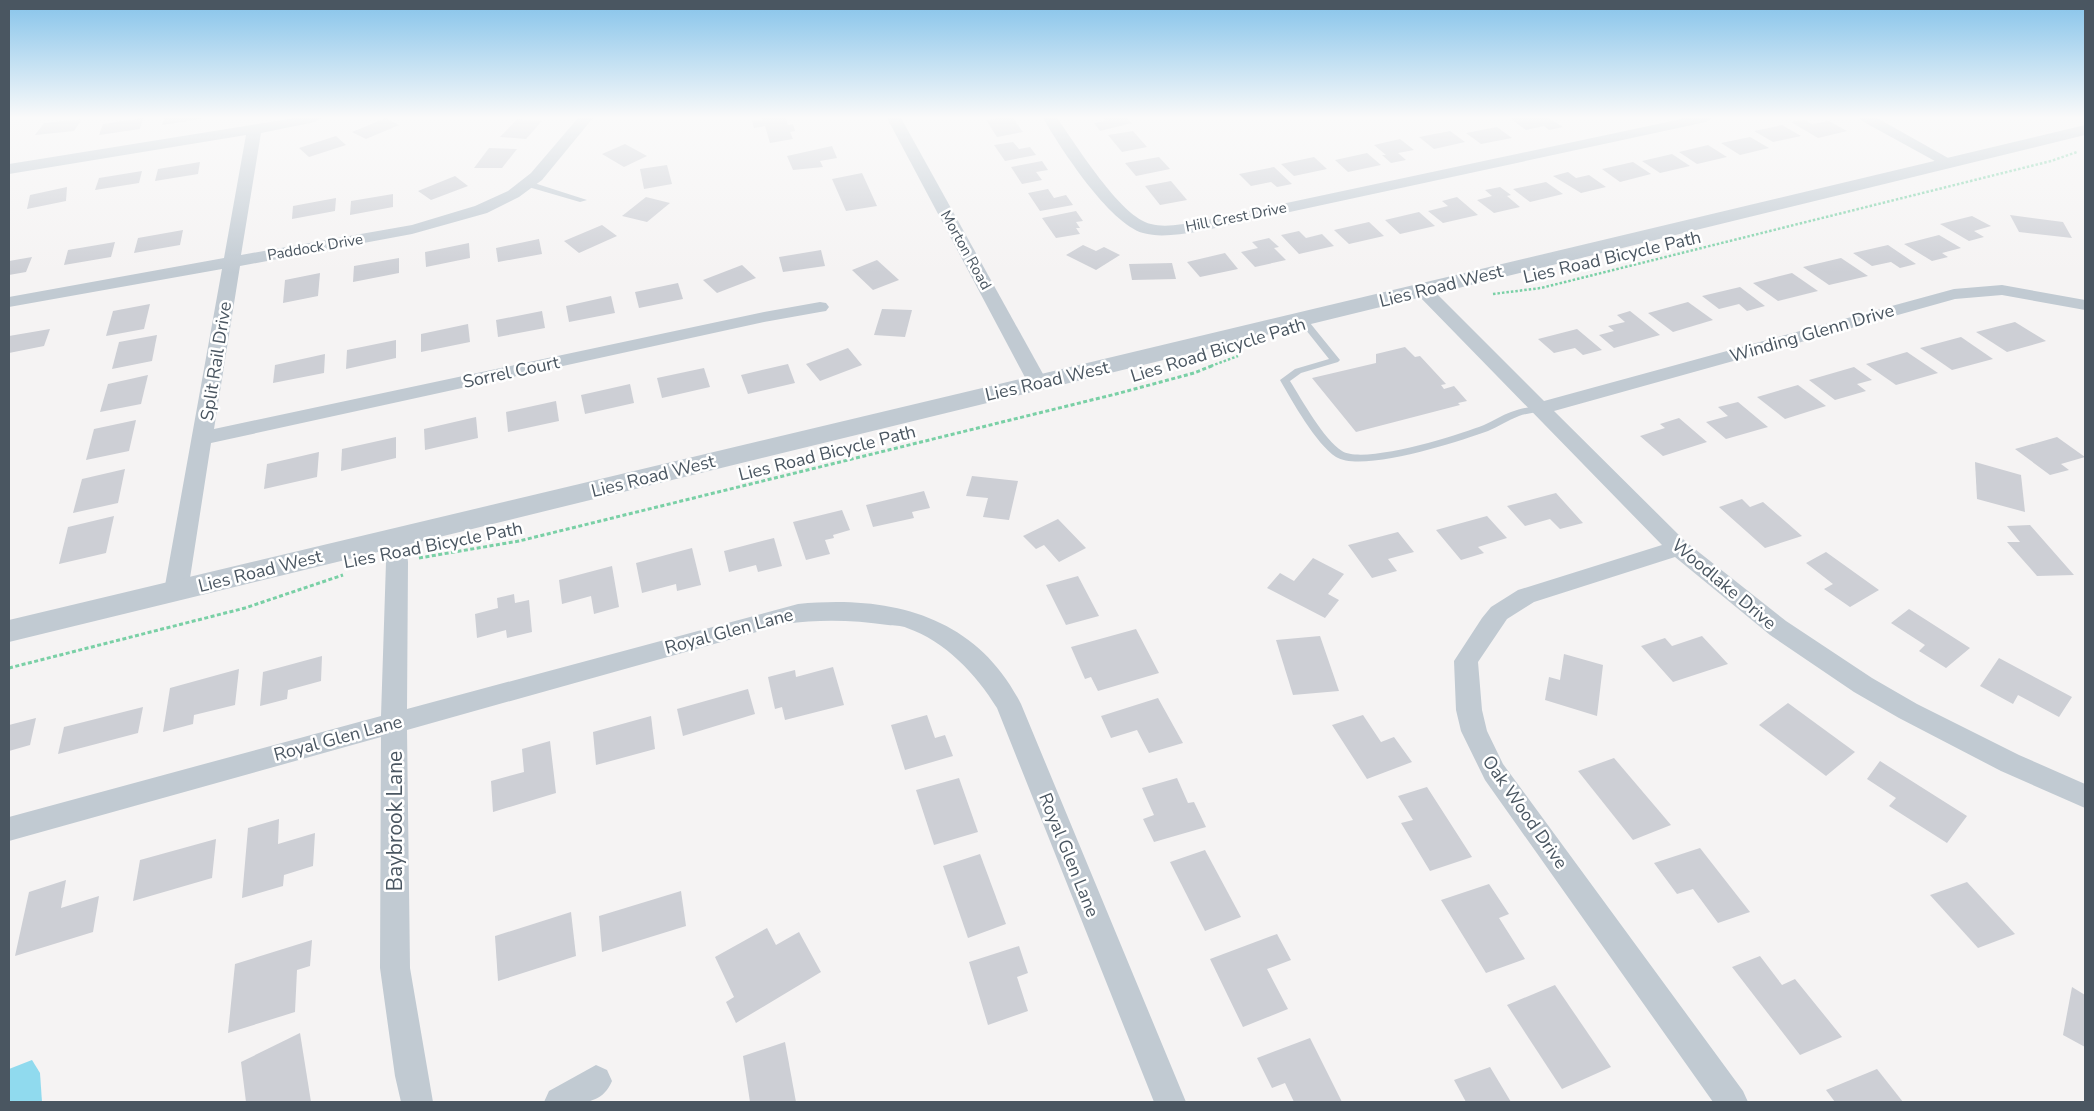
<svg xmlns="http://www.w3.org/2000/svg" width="2094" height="1111" viewBox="0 0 2094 1111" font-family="'Nunito Sans',sans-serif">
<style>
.water{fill:#90daee}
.building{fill:#cdcfd5}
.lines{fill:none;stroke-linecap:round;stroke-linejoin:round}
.path-far1{stroke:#7ad0a6;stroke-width:2.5;stroke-dasharray:2.5 2;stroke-linecap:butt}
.path{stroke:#7ad0a6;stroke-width:3;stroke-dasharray:4 2.5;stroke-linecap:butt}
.service{fill:#c1cad2;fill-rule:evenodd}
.minor{fill:#c1cad2;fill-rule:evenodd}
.tertiary{fill:#c1cad2;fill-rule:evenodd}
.labels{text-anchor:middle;stroke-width:5;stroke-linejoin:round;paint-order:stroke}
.far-street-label{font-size:15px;fill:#4a5661;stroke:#fff}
.street-label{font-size:18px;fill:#4a5661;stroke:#fff}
.near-street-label{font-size:21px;fill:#4a5661;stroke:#fff}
</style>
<rect width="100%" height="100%" fill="#f5f3f3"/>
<path class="water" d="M32 1060 40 1073 42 1102H9V1069Z"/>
<g class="building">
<path d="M143 118 140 129 99 135 103 124Z"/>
<path d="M164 118H201V119L162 125Z"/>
<path d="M386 118 399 125 366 139 352 132Z"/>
<path d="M762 118H786L788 125 793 124 795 131 790 132 793 139 770 143 765 126 754 128 752 121 763 120Z"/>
<path d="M1001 118H1013L1023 132 997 137 986 120Z"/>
<path d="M1103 118H1127L1132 123 1100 131 1094 123 1106 121Z"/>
<path d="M1516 118H1549L1563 127 1549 130 1544 126 1526 130 1511 119Z"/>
<path d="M82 119 74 131 35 135 44 123Z"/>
<path d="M517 119 542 121 526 139 500 137Z"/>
<path d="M1804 120 1812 124 1829 121 1847 131 1818 138 1791 122Z"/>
<path d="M1782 125 1801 136 1773 142 1754 131Z"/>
<path d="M1497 127 1512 138 1481 144 1466 133Z"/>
<path d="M1133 131 1147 147 1122 152 1108 135Z"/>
<path d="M1450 131 1465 142 1434 149 1419 137Z"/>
<path d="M336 136 346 145 309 157 299 148Z"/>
<path d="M1750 137 1769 148 1740 155 1721 143Z"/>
<path d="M1400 139 1414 150 1398 153 1406 160 1391 163 1382 155H1386L1374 145Z"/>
<path d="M1013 142 1019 149 1030 147 1036 155 1005 161 994 145Z"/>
<path d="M625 144 647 156 624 167 602 154Z"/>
<path d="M1708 145 1727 157 1697 164 1679 152Z"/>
<path d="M832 146 837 158 820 161 823 167 793 170 787 156Z"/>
<path d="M489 148 517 149 502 168H474Z"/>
<path d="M1367 153 1381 165 1348 172 1335 160Z"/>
<path d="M1672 154 1690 166 1660 173 1642 161Z"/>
<path d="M1159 157 1170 169 1136 176 1125 163Z"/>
<path d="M1314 157 1327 169 1294 176 1281 164Z"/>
<path d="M1042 161 1048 170 1036 172 1042 180 1022 184 1011 167Z"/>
<path d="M200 162 198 174 155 181 158 169Z"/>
<path d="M1633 162 1651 174 1620 182 1602 169Z"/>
<path d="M667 165 672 184 644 189 640 169Z"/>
<path d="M1274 167 1292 184 1277 187 1271 182 1251 186 1239 174Z"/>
<path d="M142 171 139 183 95 190 99 178Z"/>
<path d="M1568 172 1576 178 1589 175 1606 187 1581 193 1553 176Z"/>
<path d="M862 173 877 206 846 211 832 179Z"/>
<path d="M455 176 468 186 431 200 418 191Z"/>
<path d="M1171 181 1187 200 1160 205 1145 186Z"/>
<path d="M1546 182 1563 194 1530 202 1513 189Z"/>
<path d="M67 187 66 201 27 209 30 195Z"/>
<path d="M1500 187 1511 195 1507 196 1520 207 1494 213 1477 200 1492 196 1485 190Z"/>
<path d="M1048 189 1054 198 1066 195 1073 205 1040 211 1028 193Z"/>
<path d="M393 194V207L350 215 351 201Z"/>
<path d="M646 197 670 203 647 222 622 216Z"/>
<path d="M1457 197 1478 215 1443 223 1428 211 1448 206 1442 201Z"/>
<path d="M336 198 335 211 292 219 293 206Z"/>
<path d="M1076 211 1083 221 1076 222 1080 228H1076L1080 234 1056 238 1042 218Z"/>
<path d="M1419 212 1435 226 1400 234 1385 220Z"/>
<path d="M2010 215 2063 222 2072 238 2019 232Z"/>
<path d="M1972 216 1991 226 1974 231 1984 237 1969 241 1940 224Z"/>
<path d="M1369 222 1384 236 1349 244 1334 230Z"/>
<path d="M602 225 617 236 579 253 564 241Z"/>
<path d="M183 230 180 245 134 253 138 238Z"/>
<path d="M1299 231 1306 238 1322 234 1334 246 1299 254 1281 235Z"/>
<path d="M1939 235 1961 248 1942 253 1948 257 1932 261 1904 244Z"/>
<path d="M1269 238 1279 247 1274 248 1286 260 1255 267 1241 252 1258 248 1252 242Z"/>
<path d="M539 239 542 254 498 262 496 248Z"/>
<path d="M115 242 111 257 64 265 68 250Z"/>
<path d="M469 243 470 258 426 267 425 252Z"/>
<path d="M1083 245 1096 251 1104 247 1120 255 1096 270 1066 255Z"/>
<path d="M1888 245 1916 264 1900 268 1891 262 1872 266 1853 253Z"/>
<path d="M821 250 825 266 783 272 779 257Z"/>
<path d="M1225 253 1238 269 1200 277 1187 262Z"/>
<path d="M32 257 26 272 9 275V261Z"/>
<path d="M399 258V273L353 282 354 266Z"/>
<path d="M1841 258 1868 276 1829 285 1803 267Z"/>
<path d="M877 260 899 280 873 290 852 270Z"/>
<path d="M1172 263 1176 279 1132 280 1129 264Z"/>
<path d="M742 265 756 278 717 293 703 280Z"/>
<path d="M320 273 318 296 283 303 285 280Z"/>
<path d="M1792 273 1818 291 1778 301 1753 283Z"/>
<path d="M678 283 683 299 639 308 635 292Z"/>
<path d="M1740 287 1765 306 1747 311 1739 304 1719 309 1702 296Z"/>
<path d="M611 296 615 313 569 322 566 306Z"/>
<path d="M1688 302 1713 320 1673 332 1648 313Z"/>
<path d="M150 304 144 329 106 336 113 311Z"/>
<path d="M882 309 912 310 905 337 874 335Z"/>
<path d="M542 311 545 328 498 337 496 320Z"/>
<path d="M1630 311 1660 335 1614 348 1599 335 1614 331 1608 326 1625 322 1617 315Z"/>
<path d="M2015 322 2046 341 2007 352 1976 332Z"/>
<path d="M468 324 470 342 421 352V334Z"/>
<path d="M50 329 44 346 9 353V336Z"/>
<path d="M1577 329 1602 350 1583 355 1575 348 1554 353 1538 339Z"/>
<path d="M157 335 152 361 112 369 119 342Z"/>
<path d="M1961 337 1993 359 1952 370 1920 348Z"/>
<path d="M396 340V358L346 369 347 350Z"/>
<path d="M1405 347 1415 357 1420 356 1446 384 1441 385 1444 389 1454 386 1467 401 1458 403 1460 405 1356 432 1312 378 1376 363V354Z"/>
<path d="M848 348 862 365 820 381 806 364Z"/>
<path d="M1907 352 1938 373 1896 385 1866 364Z"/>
<path d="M325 354 324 373 273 383 275 365Z"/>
<path d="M788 364 795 383 748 394 741 375Z"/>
<path d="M1854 367 1872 380 1857 384 1866 391 1835 400 1809 380Z"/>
<path d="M704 368 710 387 662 398 657 378Z"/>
<path d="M148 375 141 404 100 412 108 384Z"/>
<path d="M630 384 634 403 585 414 581 395Z"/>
<path d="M1798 385 1826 406 1785 419 1757 397Z"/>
<path d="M556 401 559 421 508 432 506 412Z"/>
<path d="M1738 402 1768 427 1726 439 1706 422 1728 416 1718 407Z"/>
<path d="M476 417 478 438 425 450 424 429Z"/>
<path d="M1679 418 1707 442 1663 456 1640 436 1665 428 1660 424Z"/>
<path d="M136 420 129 451 86 460 94 429Z"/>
<path d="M396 437V458L341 471 342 449Z"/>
<path d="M2057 437 2085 457 2061 464 2069 470 2050 475 2015 449Z"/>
<path d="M319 452 317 477 264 489 267 464Z"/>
<path d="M1975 462 2021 475 2025 512 1977 499Z"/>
<path d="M125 469 118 503 73 513 82 479Z"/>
<path d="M972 476 1018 481 1009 520 983 517 988 498 966 496Z"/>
<path d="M924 491 930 508 912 512 914 518 873 527 866 505Z"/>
<path d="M1556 493 1583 523 1560 529 1550 519 1525 526 1507 506Z"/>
<path d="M1742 499 1750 507 1763 502 1802 536 1765 548 1719 507Z"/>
<path d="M842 510 850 530 833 535 834 538 825 540 830 554 806 560 793 522Z"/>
<path d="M114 516 106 553 59 564 68 527Z"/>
<path d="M1487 516 1507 538 1478 547 1484 553 1461 560 1436 530Z"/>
<path d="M1058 519 1086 548 1059 562 1044 545 1036 549 1023 536Z"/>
<path d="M2030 525 2074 575 2037 576 2007 542H2020L2007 526Z"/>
<path d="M1398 532 1414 552 1388 559 1397 571 1372 578 1348 545Z"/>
<path d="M774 538 782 566 758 572 756 565 729 572 724 551Z"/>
<path d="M692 548 701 585 677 591 676 584 642 593 636 563Z"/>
<path d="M1826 552 1879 590 1850 607 1824 589 1833 584 1806 563Z"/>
<path d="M1313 558 1344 574 1328 594 1339 600 1325 618 1267 588 1280 573 1294 581Z"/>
<path d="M612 566 619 607 594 614 591 596 562 604 559 580Z"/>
<path d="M1078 576 1099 616 1066 625 1046 585Z"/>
<path d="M514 594 515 603 529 600 532 632 507 638 506 630 477 638 475 614 498 608 497 598Z"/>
<path d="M1909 609 1970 648 1946 668 1919 651 1925 645 1891 623Z"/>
<path d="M1136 629 1159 673 1098 691 1091 677 1085 679 1071 647Z"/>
<path d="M1320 636 1339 691 1293 695 1276 640Z"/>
<path d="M1702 636 1728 664 1673 682 1641 646 1665 638 1672 646Z"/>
<path d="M1564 654 1603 665 1597 716 1545 700 1549 677 1560 680Z"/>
<path d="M322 656 321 681 288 690 287 699 260 706 263 672Z"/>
<path d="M1999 658 2072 697 2059 717 2018 695 2013 704 1980 686Z"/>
<path d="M833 667 844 705 785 720 782 707 775 709 768 677 795 670 796 677Z"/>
<path d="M239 669 235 705 194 715 193 724 163 732 170 688Z"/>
<path d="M748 689 755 714 683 736 677 709Z"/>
<path d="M1158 698 1183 743 1149 753 1137 730 1111 738 1101 716Z"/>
<path d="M1788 703 1855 752 1826 776 1759 725Z"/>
<path d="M143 707 138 733 58 754 64 727Z"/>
<path d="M927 715 935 738 945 735 953 756 905 770 891 725Z"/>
<path d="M1363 715 1381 742 1394 737 1412 762 1367 779 1332 725Z"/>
<path d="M651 716 655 749 596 765 593 732Z"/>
<path d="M36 718 30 745 9 751V725Z"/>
<path d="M550 741 556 793 493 812 491 781 524 772 522 749Z"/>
<path d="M1614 758 1671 825 1633 840 1578 771Z"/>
<path d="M1880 761 1967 816 1947 843 1889 806 1896 798 1867 779Z"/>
<path d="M959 778 978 832 934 845 916 790Z"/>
<path d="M1177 778 1188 803 1194 802 1206 827 1154 842 1143 819 1154 815 1142 788Z"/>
<path d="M1427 787 1472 857 1430 871 1401 823 1413 820 1398 796Z"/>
<path d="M279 819 278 844 315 833 313 866 284 875 283 886 242 898 248 828Z"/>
<path d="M216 839 212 878 133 901 140 860Z"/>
<path d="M1700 848 1750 912 1718 923 1693 889 1677 894 1654 863Z"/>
<path d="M1205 850 1241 917 1205 931 1170 862Z"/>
<path d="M980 854 1006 924 968 938 943 866Z"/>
<path d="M66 880 61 908 99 896 93 932 15 956 29 892Z"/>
<path d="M1967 882 2015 934 1978 948 1930 895Z"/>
<path d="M1489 884 1509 914 1499 918 1525 959 1486 973 1441 900Z"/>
<path d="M681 891 686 926 602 952 599 916Z"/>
<path d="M571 912 576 956 498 981 495 936Z"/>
<path d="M767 928 776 945 799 932 821 972 736 1023 726 1002 734 997 715 957Z"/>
<path d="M1277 934 1291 960 1267 969 1288 1009 1243 1027 1210 959Z"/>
<path d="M312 940 310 966 297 970 295 1012 228 1033 235 964Z"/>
<path d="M1019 946 1028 973 1017 977 1028 1011 988 1025 969 962Z"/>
<path d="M1760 956 1782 985 1795 979 1842 1037 1800 1055 1732 967Z"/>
<path d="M1555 985 1611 1067 1562 1089 1507 1005Z"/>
<path d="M2072 987 2085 995V1047L2063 1035Z"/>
<path d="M300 1033 311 1102H246L241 1062Z"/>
<path d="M1310 1038 1342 1102H1294L1285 1083 1272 1088 1257 1058Z"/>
<path d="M785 1042 796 1102H750L743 1056Z"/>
<path d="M1490 1067 1511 1102H1466L1454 1080Z"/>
<path d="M1877 1069 1903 1102H1835L1826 1090Z"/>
</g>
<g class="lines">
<g class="path-far1">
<path d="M1493 294 1541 288 2051 161 2077 152"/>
<path d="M1211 366 1238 356"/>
</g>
<g class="path">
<path d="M419 558 519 541 1116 394 1194 373 1214 365"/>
<path d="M9 668 245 608 343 575"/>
</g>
<g class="service">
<path d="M525 182H531L587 200 580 202 525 186Z"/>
<path d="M1303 317 1306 318 1340 360 1338 362 1301 373 1290 381C1302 400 1324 440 1342 451 1364 465 1459 435 1484 425 1493 421 1502 415 1511 412 1521 408 1531 407 1541 405L1546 408 1545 410C1536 413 1527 413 1519 416 1508 420 1498 427 1488 431 1458 442 1362 473 1336 457 1316 444 1292 401 1280 380L1295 369 1329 359 1298 320Z"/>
</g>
<g class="minor">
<path d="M295 118H322L315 122 261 133 241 255 412 225 475 206 508 191 531 173 578 118H593L542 180 519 197 487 213 412 234 240 266 214 429 764 312 820 302 826 303 829 307 826 311 820 312 764 322 211 443 188 591 184 597 176 600 168 597 164 591 222 269 9 307V297L224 258 246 135 9 174V164Z"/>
<path d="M887 118H901L1048 383 1045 387 1038 389 1031 387 1028 383Z"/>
<path d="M1043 118H1057C1075 143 1121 218 1151 224 1165 228 1183 224 1197 222L1686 118H1713L1706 122 1197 232C1180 234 1160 238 1143 233 1109 223 1061 149 1043 118Z"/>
<path d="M1860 118H1877L1957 163 1949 168 1944 166 1862 121Z"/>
<path d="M1423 285 1429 286 1544 401 1954 289 2002 285 2085 300V310L2002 295 1955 299 1554 411 1686 542 1786 621 1872 678 1917 704 2019 755 2085 784V808L2001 771 1899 718 1854 692 1770 635 1675 557 1534 602 1507 619 1478 662 1482 710 1487 731 1503 764 1743 1091 1748 1102H1713L1485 780 1461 731 1456 710 1454 661 1482 618 1491 607 1518 590 1662 545 1417 294 1414 290 1417 286Z"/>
<path d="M394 530 402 532 405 538 408 562 407 709 798 604C890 595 976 615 1021 704L1186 1102H1154L997 708C976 674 945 641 907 628 901 625 894 626 888 625 853 620 820 619 785 624L407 730 410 968 433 1102H401L395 1076 380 968 381 737 9 841V817L381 716 386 562 383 538 386 532Z"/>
<path d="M596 1065 607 1070 612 1081C600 1110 570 1102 544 1102L549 1091Z"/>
</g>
<path class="tertiary" d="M2085 125V135L9 642V620Z"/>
</g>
<linearGradient id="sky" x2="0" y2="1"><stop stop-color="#85c3ea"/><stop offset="0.43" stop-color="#fafafa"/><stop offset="1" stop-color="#fafafa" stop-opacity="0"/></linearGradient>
<rect width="2094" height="273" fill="url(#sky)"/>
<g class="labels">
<g class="far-street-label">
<text transform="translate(1236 217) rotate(-11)" y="5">Hill Crest Drive</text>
<text transform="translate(315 247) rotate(-10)" y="5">Paddock Drive</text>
<text transform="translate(966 250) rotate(61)" y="5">Morton Road</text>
</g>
<g class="street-label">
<text transform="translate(1612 257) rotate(-13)" y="6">Lies Road Bicycle Path</text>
<text transform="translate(1441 286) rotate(-14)" y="6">Lies Road West</text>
<text transform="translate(1812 333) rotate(-16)" y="6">Winding Glenn Drive</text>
<text transform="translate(1218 350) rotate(-17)" y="6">Lies Road Bicycle Path</text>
<text transform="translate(216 361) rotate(-81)" y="6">Split Rail Drive</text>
<text transform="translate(511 372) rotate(-12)" y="6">Sorrel Court</text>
<text transform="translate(1047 381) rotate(-13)" y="6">Lies Road West</text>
<text transform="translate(827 453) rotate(-14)" y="6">Lies Road Bicycle Path</text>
<text transform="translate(653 476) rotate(-14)" y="6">Lies Road West</text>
<text transform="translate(433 545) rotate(-11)" y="6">Lies Road Bicycle Path</text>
<text transform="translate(260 571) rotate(-14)" y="6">Lies Road West</text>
<text transform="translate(1724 584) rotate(40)" y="6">Woodlake Drive</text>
<text transform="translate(729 631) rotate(-15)" y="6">Royal Glen Lane</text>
<text transform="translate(338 738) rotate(-15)" y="6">Royal Glen Lane</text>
<text transform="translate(1525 812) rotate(55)" y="6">Oak Wood Drive</text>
<text transform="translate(1069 855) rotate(68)" y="6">Royal Glen Lane</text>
</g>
<g class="near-street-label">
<text transform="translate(395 821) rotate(-90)" y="7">Baybrook Lane</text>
</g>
</g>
<rect width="2094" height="1111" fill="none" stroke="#4a5661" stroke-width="20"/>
</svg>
